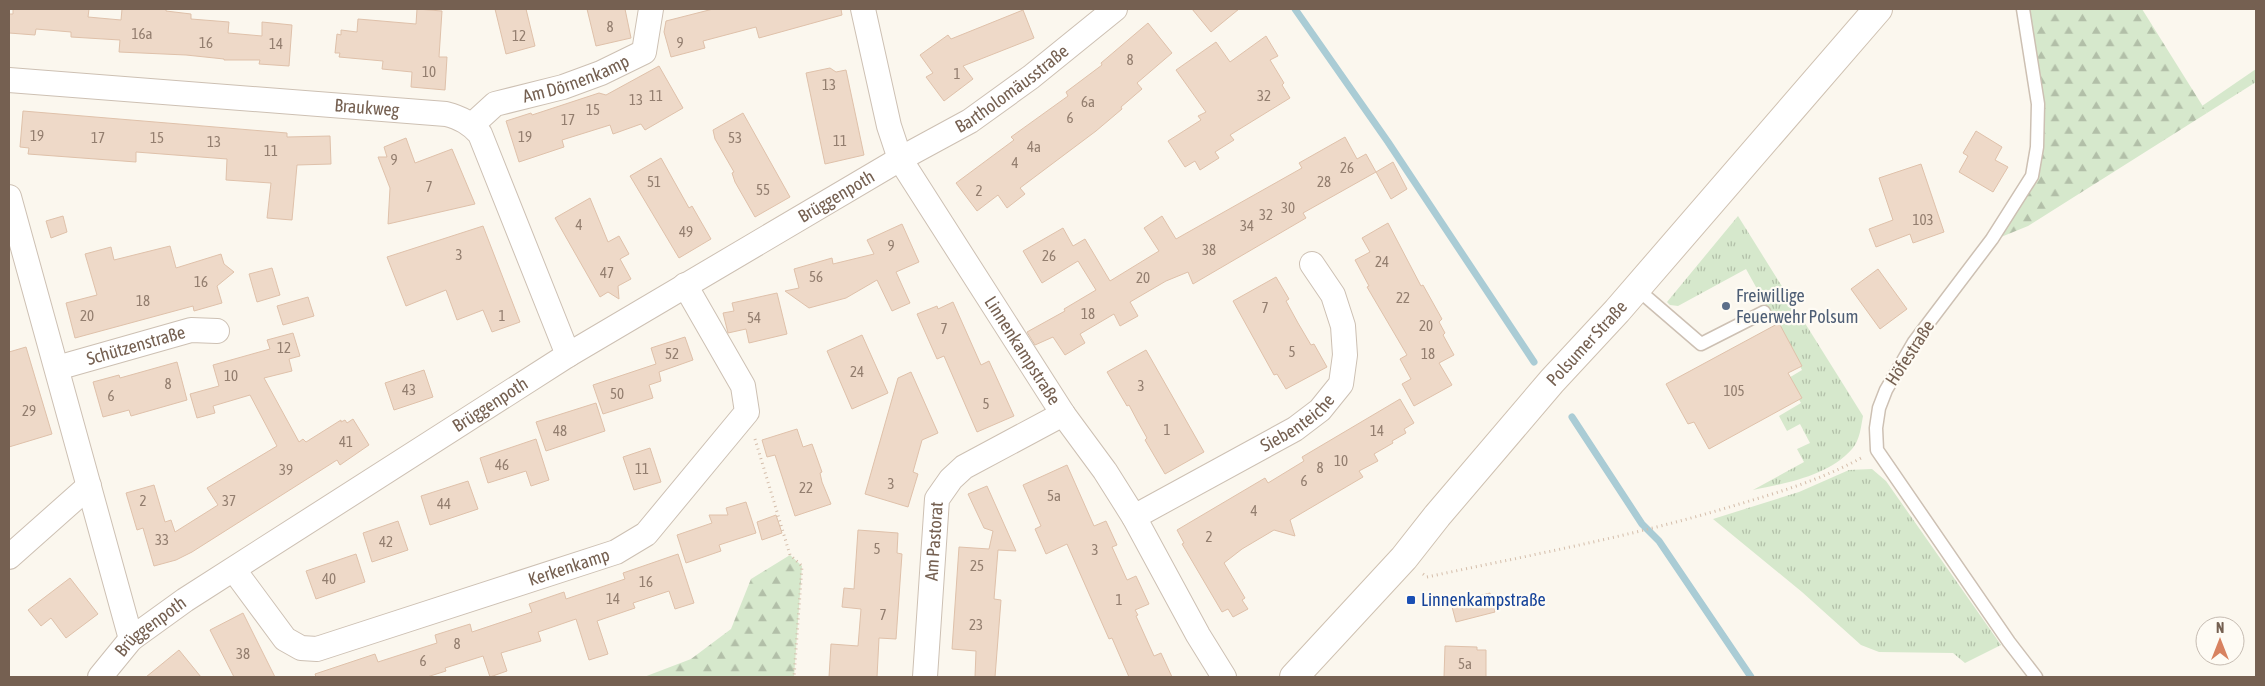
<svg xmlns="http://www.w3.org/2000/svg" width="2265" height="686" viewBox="0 0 2265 686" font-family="'Asap Condensed',sans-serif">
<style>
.grass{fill:url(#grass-tufts)}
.forest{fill:url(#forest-firs)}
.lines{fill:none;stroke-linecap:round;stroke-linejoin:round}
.stream{stroke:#aaccd5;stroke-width:7}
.building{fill:#eed9c8;stroke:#dfc1aa}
.service-casing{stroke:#cdc0b3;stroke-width:15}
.minor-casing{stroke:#cdc0b3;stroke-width:26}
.secondary-casing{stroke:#cfc1b1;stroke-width:30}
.path{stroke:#d4bdaa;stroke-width:3;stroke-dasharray:1 4;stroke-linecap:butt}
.service{stroke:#fff;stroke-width:12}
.minor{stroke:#fff;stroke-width:24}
.secondary{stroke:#fff;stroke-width:28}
.service-dot{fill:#5c6f8a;stroke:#fefbf4;stroke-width:2}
.transit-dot{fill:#1a4fb4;stroke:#fefbf4;stroke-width:2}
.labels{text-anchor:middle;stroke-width:4.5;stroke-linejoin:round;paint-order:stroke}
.number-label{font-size:15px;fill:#937e6f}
.street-label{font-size:18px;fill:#756051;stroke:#fefbf4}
.service-label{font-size:18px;fill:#4e5e75;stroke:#fefbf4;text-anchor:start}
.transit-label{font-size:18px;fill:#164399;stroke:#fefbf4;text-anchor:start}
</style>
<defs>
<pattern id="grass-tufts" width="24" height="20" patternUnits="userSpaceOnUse" patternTransform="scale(1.25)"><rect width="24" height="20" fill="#d6e8cc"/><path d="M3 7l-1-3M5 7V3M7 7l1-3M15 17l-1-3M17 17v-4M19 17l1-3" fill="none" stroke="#b2bfa8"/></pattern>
<pattern id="forest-firs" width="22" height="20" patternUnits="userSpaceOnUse" patternTransform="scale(1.25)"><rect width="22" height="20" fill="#d6e8cc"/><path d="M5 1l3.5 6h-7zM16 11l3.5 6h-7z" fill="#b2bfa8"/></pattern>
</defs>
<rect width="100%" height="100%" fill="#fbf7ee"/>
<g class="grass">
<path d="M2256 69V82L2207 113 2202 106Z"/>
<path d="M1738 216 1863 416C1861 426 1860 440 1852 449 1828 476 1787 483 1753 490L1804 462 1797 449 1810 443 1800 424 1787 431 1779 416 1801 403 1787 379 1802 370 1746 269 1678 306 1670 305 1667 302Z"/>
<path d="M1872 469 1886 481 2001 645 1965 663 1953 653 1879 652 1861 645 1802 592 1713 519 1799 492 1849 470Z"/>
</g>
<g class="forest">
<path d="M2029 9H2142L2207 113 2028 226 2001 237 2037 176Z"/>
<path d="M790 555 802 566 794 677H644L691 659 731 629 751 579Z"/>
</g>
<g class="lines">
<g class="stream">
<path d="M1295 9 1388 142 1534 362"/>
<path d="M1572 417 1642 524 1659 541 1751 677"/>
</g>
</g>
<g class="building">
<path d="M13 9H89L88 17 121 20 122 9H166V11L191 14V19L229 22 228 33 262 36V22L292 25 289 66 259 64 260 60H224V59L186 55 119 52 120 40 71 37V32L36 29 35 35 9 33V14H13Z"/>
<path d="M417 9 442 11 439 57H447L445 90 411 87 412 72 382 69 383 61 339 57 340 53H335L337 34 341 35V30L357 32 358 19 416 24Z"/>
<path d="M495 9H526L535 46 506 54Z"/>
<path d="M587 9H625L631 38 596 46Z"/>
<path d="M713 9H841L842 15 759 38 756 27 703 41 705 48 671 57 664 32 666 21Z"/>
<path d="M1192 9H1239L1211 32Z"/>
<path d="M1023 10 1034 38 963 66 973 79 944 101 926 77 933 73 920 55 948 35 951 39Z"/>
<path d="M1148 23 1172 53 1137 83 1142 89 1121 107 1122 109 1096 131 1020 188 1025 194 1007 208 998 195 977 211 956 183 1014 140 1011 137 1068 96 1066 92 1102 65 1101 63Z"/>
<path d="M1266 36 1278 56 1270 60 1284 83 1282 85 1290 98 1230 135 1234 140 1215 152 1219 158 1200 170 1195 161 1185 167 1168 141 1201 120 1198 116 1206 112 1176 70 1216 42 1230 62Z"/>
<path d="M659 66 683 108 645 130 641 124 613 134 610 125 562 140 564 147 519 162 506 121 531 113 532 115 599 93 606 95Z"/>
<path d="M830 68 836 72 846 70 864 155 825 164 806 73Z"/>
<path d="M23 111 287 133V137L330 136 331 164 297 165 292 220 267 218 271 183 226 180 227 159 136 152V162L28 154 29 148 20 147Z"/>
<path d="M743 113 790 197 755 217 735 182 732 173 734 172 715 139 713 130Z"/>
<path d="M1976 131 2002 147 1995 160 2008 167 1993 192 1959 172 1968 156 1963 153Z"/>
<path d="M1345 137 1357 159 1366 154 1376 172 1393 162 1407 189 1391 199 1376 172 1303 213 1306 218 1193 284 1188 272 1166 281 1130 302 1138 316 1120 326 1114 314 1080 334 1085 343 1065 355 1053 337 1035 345 1027 332 1065 311 1064 309 1096 290 1078 261 1042 283 1023 251 1063 228 1073 246 1085 239 1110 281 1159 251 1144 228 1162 216 1176 239 1302 168 1299 163Z"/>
<path d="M406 138 415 163 452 149 475 204 388 224 390 188 378 157H387L384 147Z"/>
<path d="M661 158 689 208 692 206 711 239 679 258 630 176Z"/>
<path d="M1921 164 1944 232 1913 243 1910 234 1876 247 1869 229 1893 220 1879 178Z"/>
<path d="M590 198 608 242 619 236 629 254 620 259 631 279 618 286 619 299 608 292 600 297 555 218Z"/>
<path d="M63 216 67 232 51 238 46 221Z"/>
<path d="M1388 223 1421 286 1423 285 1442 319 1439 322 1445 333 1443 335 1454 355 1439 363 1452 385 1414 406 1402 384 1411 379 1400 359 1407 355 1367 287 1369 286 1355 260 1370 252 1362 238Z"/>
<path d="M902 224 919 262 896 272 910 303 892 311 877 280 846 298 809 308 785 291 799 288 794 269 832 258 833 264 874 254 867 240Z"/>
<path d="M483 226 520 322 492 332 483 310 457 320 446 290 406 306 387 257Z"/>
<path d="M170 246 176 268 221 254 224 264 234 272 217 286 222 303 194 311 193 306 75 338 66 303 97 295 85 254 111 247 114 260Z"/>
<path d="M272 268 280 295 257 302 249 274Z"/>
<path d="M1878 269 1907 309 1880 329 1851 289Z"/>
<path d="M1276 277 1289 299 1286 301 1298 323 1311 345 1314 344 1327 367 1286 389 1277 374 1274 375 1233 301Z"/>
<path d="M777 293 787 334 749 343 746 329 728 333 723 313 734 311 732 303Z"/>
<path d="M308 297 314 316 283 325 277 306Z"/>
<path d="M953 302 981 365 989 361 1014 416 977 432 944 356 937 359 917 314 937 306 938 309Z"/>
<path d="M1779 323 1802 366 1788 373 1802 398 1709 449 1694 422 1688 424 1666 384Z"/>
<path d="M293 333 300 356 289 359 292 371 264 378 299 442 303 439 306 442 341 420V422L345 420 347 423 353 419 369 445 340 465 337 460 192 552 176 560 154 566 143 528 137 530 126 493 154 485 165 522 171 520 175 532 218 505 207 488 277 446 250 395 213 406 215 413 197 418 190 394 219 386 213 365 270 349 267 340Z"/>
<path d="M862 335 888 393 852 409 827 351Z"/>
<path d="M685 337 693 360 659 372 661 381 649 385 653 398 603 414 593 385 656 364 651 348Z"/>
<path d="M26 347 52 434 9 447V352Z"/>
<path d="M1146 350 1204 452 1165 474 1145 440 1147 438 1138 422 1129 405 1127 406 1107 372Z"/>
<path d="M177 362 187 400 131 416 129 410 103 417 93 382 119 375 120 378Z"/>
<path d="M424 370 433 397 394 410 385 383Z"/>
<path d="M911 372 938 433 922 440 913 472 918 474 908 507 865 494 898 378Z"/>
<path d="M1400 399 1414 423 1404 429 1406 433 1392 441 1393 443 1374 454 1378 461 1359 471 1363 477 1290 520 1295 536 1274 530 1242 549 1224 563 1245 598 1242 600 1248 609 1233 617 1228 609 1222 612 1182 544 1184 543 1177 530 1265 478 1268 483 1304 461 1302 457Z"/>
<path d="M596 403 605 431 546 451 536 422Z"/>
<path d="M797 429 803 447 812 444 822 472 820 473 822 482 831 504 795 516 775 455 767 457 762 440Z"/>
<path d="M536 439 549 480 531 486 526 471 488 483 480 458Z"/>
<path d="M650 448 661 482 634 490 623 457Z"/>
<path d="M1067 465 1094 526 1106 521 1117 545 1112 547 1127 580 1136 576 1149 604 1135 610 1138 615 1136 616 1154 656 1161 653 1172 677H1129L1112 638 1109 639 1067 544 1046 554 1035 529 1041 526 1023 485Z"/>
<path d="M468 481 478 509 430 525 421 496Z"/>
<path d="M987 486 1016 551 998 550 994 599 1001 600 995 677H975L976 651 952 649 959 547 989 549 993 531 984 528 968 494Z"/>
<path d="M746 502 756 533 719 545 721 551 686 563 677 535 712 523 709 515H728L726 508Z"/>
<path d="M776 515 782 533 762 540 757 522Z"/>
<path d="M398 521 408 550 372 562 363 533Z"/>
<path d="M858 530 898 533 897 553 902 554 896 639 879 638 877 677H829L831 644 858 646 861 609 842 607 844 588 854 589Z"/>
<path d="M356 554 365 582 316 599 306 571Z"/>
<path d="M678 554 694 603 675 609 669 591 633 603 635 608 597 621 608 654 589 660 576 619 538 632 541 641 501 653 507 671 490 677 483 656 445 668 446 671 427 677H316L315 674 375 654 378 662 437 643 435 635 470 624 472 632 532 612 529 604 564 592 566 599 625 579 623 573Z"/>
<path d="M70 578 98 614 66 638 51 618 41 626 28 610Z"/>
<path d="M1490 593 1495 612 1456 622 1451 603Z"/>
<path d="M243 613 275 677H234L210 630Z"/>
<path d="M1445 646 1477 647V650H1486V677H1444Z"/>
<path d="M179 650 201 677H146Z"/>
</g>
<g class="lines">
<defs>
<g id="service">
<path d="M2023 9 2038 104 2037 147 2032 176 1992 239 1914 342 1886 390 1879 408 1876 428 1877 450 2009 642 2036 677"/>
<path d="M1636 288 1701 344 1764 312"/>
</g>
<g id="minor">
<path id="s1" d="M863 9 889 126 900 159 1063 414 1105 471 1134 517 1198 635 1224 677"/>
<path id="s2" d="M9 80 446 114C461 118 470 123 480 134L568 355"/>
<path id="s3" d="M472 125 495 104 563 87 601 73 644 52 651 9"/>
<path d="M9 197 131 639"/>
<path id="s4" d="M57 368 191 330 217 331"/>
<path id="s5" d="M1134 517 1295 429 1320 410 1341 384 1345 355 1343 326 1333 295 1312 264"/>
<path d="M9 557 89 486"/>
<path id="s6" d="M234 570 285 639 301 648 317 649 616 552 646 534 747 412 743 386 685 285"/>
<path id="s7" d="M100 677 131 639 185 600 568 355 900 159 970 121 1031 77 1115 9"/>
<path id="s8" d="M925 677 937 499 951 479 964 467 1063 414"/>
</g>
<g id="secondary">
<path id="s9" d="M1294 677 1404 558 1437 516 1552 381 1617 311 1878 9"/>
</g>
</defs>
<use href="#service" class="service-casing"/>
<use href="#minor" class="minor-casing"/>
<use href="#secondary" class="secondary-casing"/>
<g class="path">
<path d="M755 439 790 555 802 566 794 677"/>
<path d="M1423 574 1427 577C1530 555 1635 536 1736 505 1780 492 1823 479 1863 457"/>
</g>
<use href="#service" class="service"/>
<use href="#minor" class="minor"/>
<use href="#secondary" class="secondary"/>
</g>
<circle class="service-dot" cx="1726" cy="306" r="5"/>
<rect class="transit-dot" x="1406" y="595" width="10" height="10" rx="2.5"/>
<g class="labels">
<g class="number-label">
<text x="610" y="32">8</text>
<text x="142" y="39">16a</text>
<text x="519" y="41">12</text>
<text x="206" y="48">16</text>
<text x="680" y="48">9</text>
<text x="276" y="49">14</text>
<text x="1130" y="65">8</text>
<text x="429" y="77">10</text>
<text x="957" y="79">1</text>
<text x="829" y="90">13</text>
<text x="656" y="101">11</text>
<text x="1264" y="101">32</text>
<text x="636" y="105">13</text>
<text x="1088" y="107">6a</text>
<text x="593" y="115">15</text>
<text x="1070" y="123">6</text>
<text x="568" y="125">17</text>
<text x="37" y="141">19</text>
<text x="525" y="142">19</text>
<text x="98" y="143">17</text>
<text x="157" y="143">15</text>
<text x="735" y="143">53</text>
<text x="840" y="146">11</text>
<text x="214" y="147">13</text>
<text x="1034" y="152">4a</text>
<text x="271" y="156">11</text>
<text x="394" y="165">9</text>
<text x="1015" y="168">4</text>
<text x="1347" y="173">26</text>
<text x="654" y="187">51</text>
<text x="1324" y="187">28</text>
<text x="429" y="192">7</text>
<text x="763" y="195">55</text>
<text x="979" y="196">2</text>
<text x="1288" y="213">30</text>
<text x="1266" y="220">32</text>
<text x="1923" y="225">103</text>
<text x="579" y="230">4</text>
<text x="1247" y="231">34</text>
<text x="686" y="237">49</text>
<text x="891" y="251">9</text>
<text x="1209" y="255">38</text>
<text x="459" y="260">3</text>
<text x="1049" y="261">26</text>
<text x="1382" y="267">24</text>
<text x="607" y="278">47</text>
<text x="816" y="282">56</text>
<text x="1143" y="283">20</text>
<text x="201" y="287">16</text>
<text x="1403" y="303">22</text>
<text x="143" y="306">18</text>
<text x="1265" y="313">7</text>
<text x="1088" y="319">18</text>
<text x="87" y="321">20</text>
<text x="502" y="321">1</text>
<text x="754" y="323">54</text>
<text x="1426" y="331">20</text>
<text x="944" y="334">7</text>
<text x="284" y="353">12</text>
<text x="1292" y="357">5</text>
<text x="672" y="359">52</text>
<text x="1428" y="359">18</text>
<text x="857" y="377">24</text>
<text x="231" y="381">10</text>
<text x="168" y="389">8</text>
<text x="1141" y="391">3</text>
<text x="409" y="395">43</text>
<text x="1734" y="396">105</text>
<text x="617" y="399">50</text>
<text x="111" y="401">6</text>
<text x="986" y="409">5</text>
<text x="29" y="416">29</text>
<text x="1167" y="435">1</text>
<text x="560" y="436">48</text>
<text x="1377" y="436">14</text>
<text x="346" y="447">41</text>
<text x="1341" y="466">10</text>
<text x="502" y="470">46</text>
<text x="1320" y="473">8</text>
<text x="642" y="474">11</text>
<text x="286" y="475">39</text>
<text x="1304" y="486">6</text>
<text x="891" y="489">3</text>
<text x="806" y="493">22</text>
<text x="1054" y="501">5a</text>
<text x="143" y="506">2</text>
<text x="229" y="506">37</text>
<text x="444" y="509">44</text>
<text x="1254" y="516">4</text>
<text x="1209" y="542">2</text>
<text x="162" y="545">33</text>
<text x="386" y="547">42</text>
<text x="877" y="554">5</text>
<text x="1095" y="555">3</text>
<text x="977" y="571">25</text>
<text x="329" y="584">40</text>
<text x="646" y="587">16</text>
<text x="613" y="604">14</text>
<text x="1119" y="605">1</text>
<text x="883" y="620">7</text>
<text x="976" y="630">23</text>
<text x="457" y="649">8</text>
<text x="243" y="659">38</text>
<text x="423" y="666">6</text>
<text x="1465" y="669">5a</text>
</g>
<g class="street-label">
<text dy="6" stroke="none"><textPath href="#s3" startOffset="116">Am Dörnenkamp</textPath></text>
<text dy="6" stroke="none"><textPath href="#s7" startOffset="1088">Bartholomäusstraße</textPath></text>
<text dy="6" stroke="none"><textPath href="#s2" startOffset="359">Braukweg</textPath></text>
<text dy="6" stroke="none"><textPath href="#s7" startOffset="882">Brüggenpoth</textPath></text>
<text dy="6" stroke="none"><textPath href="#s9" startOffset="444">Polsumer Straße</textPath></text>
<text dy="6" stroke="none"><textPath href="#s4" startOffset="82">Schützenstraße</textPath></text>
<text dy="6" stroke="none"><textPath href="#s1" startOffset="382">Linnenkampstraße</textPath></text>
<text transform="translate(1910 353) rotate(-57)" y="6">Höfestraße</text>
<text dy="6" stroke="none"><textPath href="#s7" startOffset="478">Brüggenpoth</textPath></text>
<text dy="6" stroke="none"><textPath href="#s5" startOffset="189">Siebenteiche</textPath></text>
<text dy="6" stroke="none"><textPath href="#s8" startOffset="136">Am Pastorat</textPath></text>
<text dy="6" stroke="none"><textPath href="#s6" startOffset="385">Kerkenkamp</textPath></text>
<text dy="6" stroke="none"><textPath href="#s7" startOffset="72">Brüggenpoth</textPath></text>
</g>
<g class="service-label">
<text x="1736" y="302">Freiwillige<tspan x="1736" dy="21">Feuerwehr Polsum</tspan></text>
</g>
<g class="transit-label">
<text x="1421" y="606">Linnenkampstraße</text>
</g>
</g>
<rect width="2265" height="686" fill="none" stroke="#756051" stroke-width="20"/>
<g transform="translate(2220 641)"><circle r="24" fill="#fefbf4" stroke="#c7bdb3"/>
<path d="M0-4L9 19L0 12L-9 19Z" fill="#d88260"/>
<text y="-8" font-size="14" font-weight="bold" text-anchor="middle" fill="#756051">N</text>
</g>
</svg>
